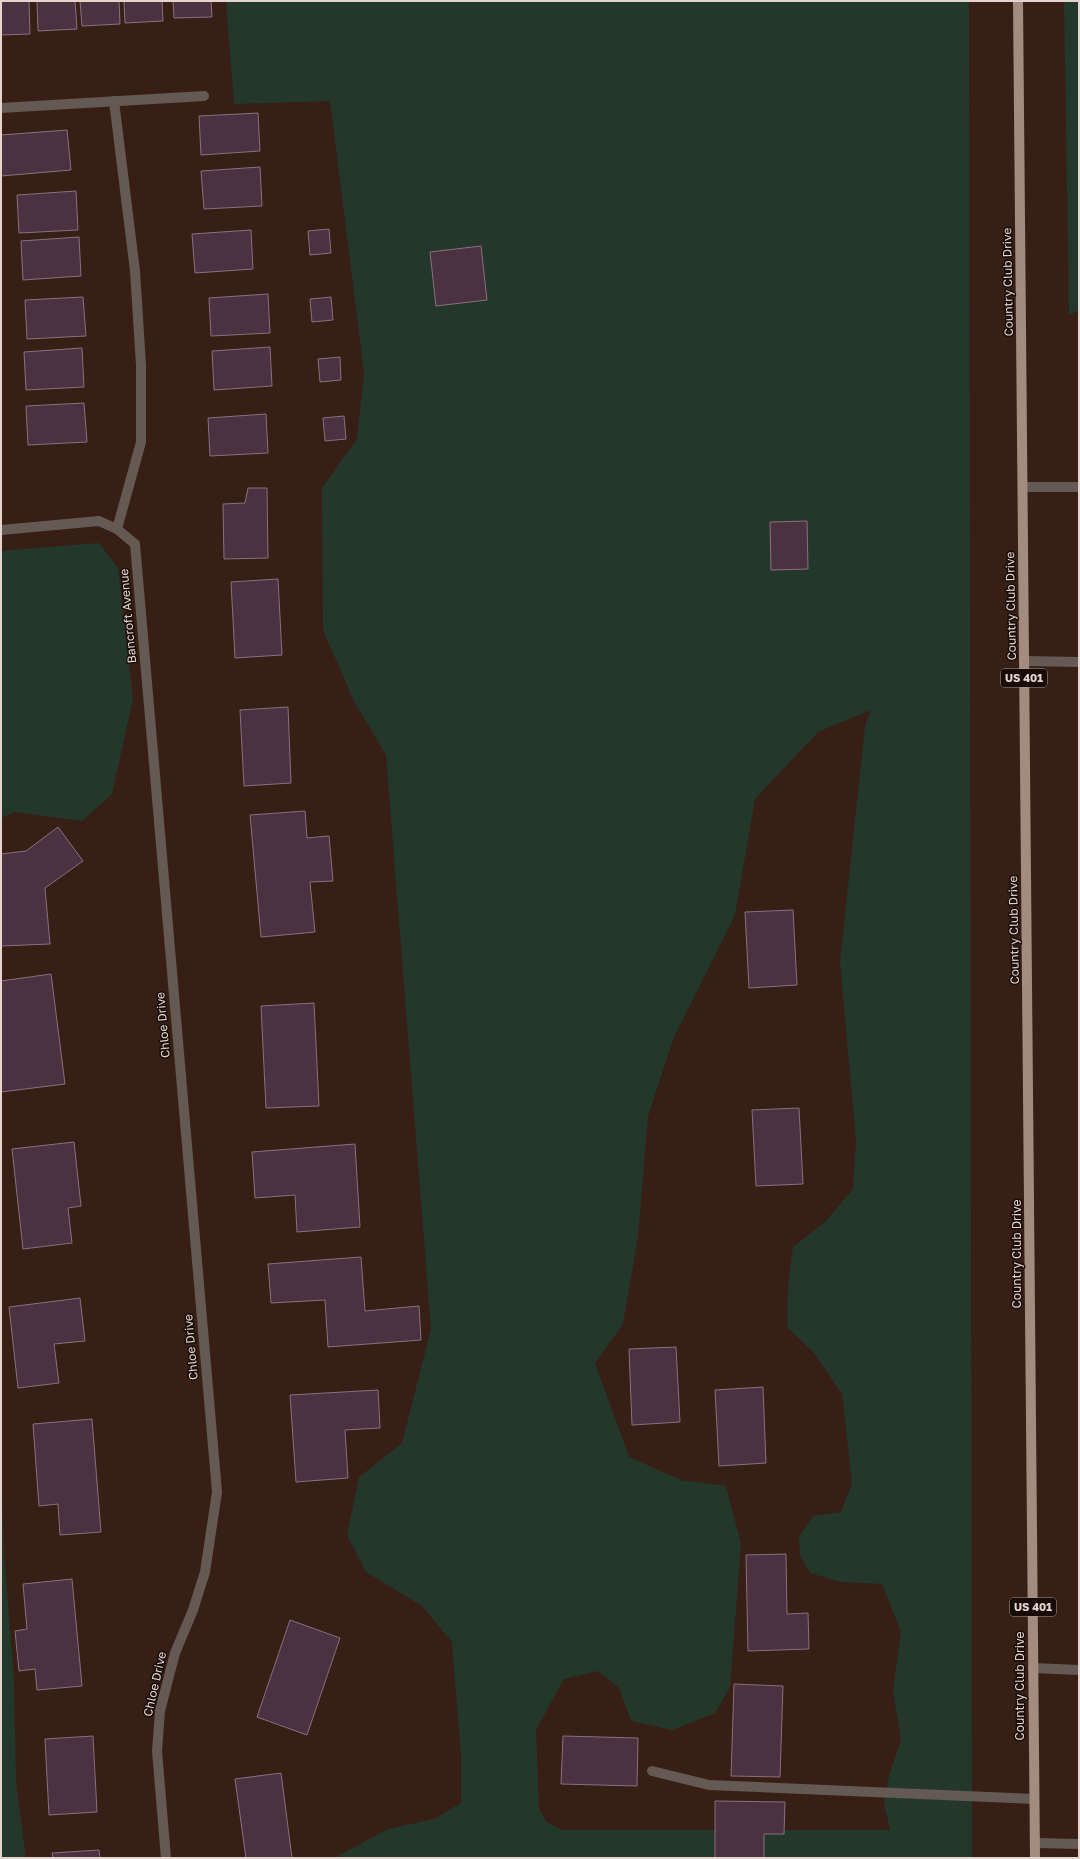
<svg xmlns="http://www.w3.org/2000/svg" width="1080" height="1859" viewBox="0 0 1080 1859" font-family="'Golos Text',sans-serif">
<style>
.green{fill:#23382b;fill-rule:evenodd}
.building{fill:#4b3241;stroke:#8b6f7f}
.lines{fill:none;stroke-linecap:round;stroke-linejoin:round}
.minor{stroke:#655953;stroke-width:10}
.major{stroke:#a38c7f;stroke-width:10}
.labels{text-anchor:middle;stroke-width:3;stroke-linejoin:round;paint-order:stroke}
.shield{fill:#170c08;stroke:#a79893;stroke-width:1}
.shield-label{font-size:11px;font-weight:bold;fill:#e5d4ce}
.street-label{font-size:12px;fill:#e5d4ce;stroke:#170c08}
</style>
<rect width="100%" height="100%" fill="#371f16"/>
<g class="green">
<path d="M226 1H969L972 1858H337L338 1856 388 1829 434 1819 461 1803V1756L452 1642 422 1606 366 1572 347 1535 359 1477 402 1443 431 1329 386 755 354 701 323 630 322 488 357 439 364 373 330 101 234 104ZM871 710 865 726 840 962 856 1140 853 1189 825 1222 793 1247 788 1286 787 1327 815 1354 842 1394 852 1484 841 1512 813 1516 799 1537 800 1556 810 1573 841 1582 882 1584 901 1632 893 1691 901 1740 889 1776 884 1802 890 1830H563L546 1822 539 1808 536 1730 564 1679 598 1671 619 1688 631 1721 672 1730 715 1713 730 1687 741 1544 726 1486 681 1480 629 1457 595 1363 623 1324 638 1236 648 1116 674 1037 735 915 755 799 818 732Z"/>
<path d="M1064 1H1079V310L1069 315Z"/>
<path d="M99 543 118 568 133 699 112 794 82 821 15 812 1 818V551Z"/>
<path d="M1 1454 4 1554 14 1680 16 1782 26 1858H1Z"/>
</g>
<g class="building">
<path d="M1 1H29L30 34 1 35Z"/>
<path d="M37 1H75L77 29 38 31Z"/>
<path d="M80 1H119L120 24 82 26Z"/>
<path d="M124 1H162L163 21 125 23Z"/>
<path d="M173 1H211L212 17 174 18Z"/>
<path d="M258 113 260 151 201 155 199 116Z"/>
<path d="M67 130 71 170 1 176V135Z"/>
<path d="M260 167 262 206 204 209 201 171Z"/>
<path d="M76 191 78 230 19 233 17 195Z"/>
<path d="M329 229 331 253 310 255 308 231Z"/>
<path d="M251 230 253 269 195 273 192 234Z"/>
<path d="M79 237 81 276 23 280 21 241Z"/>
<path d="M481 246 487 300 436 306 430 252Z"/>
<path d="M268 294 270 333 211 336 209 298Z"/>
<path d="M83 297 86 336 27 339 25 300Z"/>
<path d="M331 297 333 320 312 322 310 299Z"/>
<path d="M270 347 272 386 214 390 212 351Z"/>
<path d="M82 348 84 387 26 390 24 352Z"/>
<path d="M340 357 341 380 320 382 318 359Z"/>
<path d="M84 403 87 442 28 445 26 406Z"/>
<path d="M266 414 268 453 210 456 208 418Z"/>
<path d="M344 416 346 439 325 441 323 418Z"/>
<path d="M248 488H267L268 558 224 559 223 504 245 503Z"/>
<path d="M807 521 808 569 771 570 770 522Z"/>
<path d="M278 579 282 655 235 658 231 582Z"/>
<path d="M288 707 291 783 244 786 240 710Z"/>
<path d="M305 811 307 838 329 836 333 881 310 882 315 932 261 937 250 815Z"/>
<path d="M58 827 83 861 45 888 50 944 1 946V854L26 851Z"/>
<path d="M793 910 797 985 749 988 745 912Z"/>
<path d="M51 974 65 1084 1 1092V981Z"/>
<path d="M314 1003 319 1106 266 1108 261 1006Z"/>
<path d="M799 1108 803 1184 756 1186 752 1110Z"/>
<path d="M74 1142 81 1206 68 1208 72 1243 23 1249 12 1149Z"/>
<path d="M355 1144 360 1227 297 1232 295 1195 255 1198 252 1152Z"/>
<path d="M361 1257 365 1311 419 1306 421 1340 328 1347 325 1300 271 1303 268 1264Z"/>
<path d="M80 1298 85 1341 54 1344 59 1383 18 1388 9 1307Z"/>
<path d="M676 1347 680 1422 632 1425 629 1349Z"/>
<path d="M763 1387 766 1463 719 1466 715 1390Z"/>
<path d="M378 1390 380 1428 345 1430 348 1478 296 1482 290 1395Z"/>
<path d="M92 1419 101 1532 60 1535 58 1504 39 1506 33 1424Z"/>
<path d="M786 1554 787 1614 808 1613 809 1649 748 1651 746 1555Z"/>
<path d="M72 1579 82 1686 37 1690 35 1669 19 1671 15 1631 27 1629 23 1584Z"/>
<path d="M290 1620 340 1638 307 1735 257 1717Z"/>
<path d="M734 1684 783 1686 780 1777 731 1776Z"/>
<path d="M93 1736 97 1812 49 1815 45 1739Z"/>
<path d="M563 1736 638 1738 637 1786 561 1784Z"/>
<path d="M281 1773 292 1858H246L235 1779Z"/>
<path d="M715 1801 785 1802 784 1834H764V1858H715Z"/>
<path d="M99 1850 100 1858H53L52 1853Z"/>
</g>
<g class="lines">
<g class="minor">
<path d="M114 101 135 271 141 365V442L117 529"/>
<path d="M1 108 204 96"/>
<path d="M1023 487H1079"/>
<path d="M1 530 99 521 117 529 135 544 217 1492 205 1572 193 1610 175 1653 160 1711 157 1751 166 1858"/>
<path d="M1024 661 1079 662"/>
<path d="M1033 1668 1079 1670"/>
<path d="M652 1771 709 1785 1034 1799"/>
<path d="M1035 1843 1079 1844"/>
</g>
<path class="major" d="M1018 1 1035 1858"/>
</g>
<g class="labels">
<g class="shield">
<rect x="1001" y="669" width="46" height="18" rx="3"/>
<rect x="1010" y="1598" width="46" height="18" rx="3"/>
</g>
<g class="shield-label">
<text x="1024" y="682">US 401</text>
<text x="1033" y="1611">US 401</text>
</g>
<g class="street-label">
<text transform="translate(1008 282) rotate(-91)" y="4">Country Club Drive</text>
<text transform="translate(1011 606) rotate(-91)" y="4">Country Club Drive</text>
<text transform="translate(128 616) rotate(-95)" y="4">Bancroft Avenue</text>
<text transform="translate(1014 930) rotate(-91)" y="4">Country Club Drive</text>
<text transform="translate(163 1025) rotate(-95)" y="4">Chloe Drive</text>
<text transform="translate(1017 1254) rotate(-90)" y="4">Country Club Drive</text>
<text transform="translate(191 1347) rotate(-95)" y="4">Chloe Drive</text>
<text transform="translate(155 1684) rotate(-77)" y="4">Chloe Drive</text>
<text transform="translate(1020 1686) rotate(-90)" y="4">Country Club Drive</text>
</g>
</g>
<rect width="1080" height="1859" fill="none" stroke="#e5d4ce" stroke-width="4"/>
</svg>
